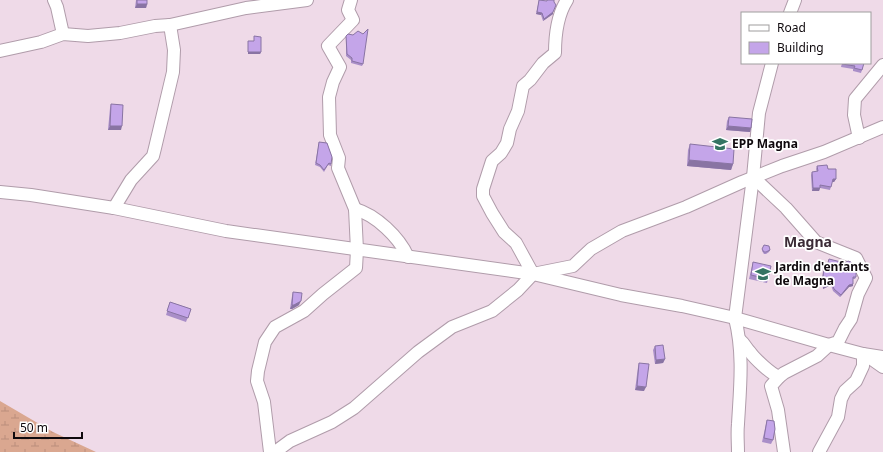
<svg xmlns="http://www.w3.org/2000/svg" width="883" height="452" viewBox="0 0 883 452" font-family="'Noto Sans',sans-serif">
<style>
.wetland{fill:url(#wetland-marsh)}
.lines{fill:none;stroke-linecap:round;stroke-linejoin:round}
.minor-casing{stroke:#b09caa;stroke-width:14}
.minor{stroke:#fff;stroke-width:12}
.wall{fill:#a98ec8}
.shaded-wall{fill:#8974a3}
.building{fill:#c4a5e9;stroke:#8974a3}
.labels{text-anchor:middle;stroke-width:3.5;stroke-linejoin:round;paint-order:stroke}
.poi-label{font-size:12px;font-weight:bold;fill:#0f090d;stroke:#fff;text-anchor:start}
.quarter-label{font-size:14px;font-weight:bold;fill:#3b2b36;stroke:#fff}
</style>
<defs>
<pattern id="wetland-marsh" width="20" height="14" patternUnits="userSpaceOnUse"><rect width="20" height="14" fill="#daa790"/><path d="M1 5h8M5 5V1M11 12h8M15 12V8" fill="none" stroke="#ba8e7b"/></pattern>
</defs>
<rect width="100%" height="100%" fill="#efdae8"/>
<path class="wetland" d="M0 401 53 432 96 452H0Z"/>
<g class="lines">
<defs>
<g id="minor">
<path d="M54 0 57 7 63 34"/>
<path d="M790 13 795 0"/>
<path d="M0 51 41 42 63 34 88 36 120 33 155 26 170 25 246 8 307 0"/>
<path d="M859 138 854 115 855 99 883 65"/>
<path d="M0 192 31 195 114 208 226 231 533 274 621 295 682 306 735 318 829 345 863 354 883 357"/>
<path d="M114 208 131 180 153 156 155 148 173 72 174 50 170 25"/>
<path d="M355 209C376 215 399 237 408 257"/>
<path d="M533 274 516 243 504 232 492 213 483 196V189L492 161 501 153 507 143 510 129 518 111 523 86 530 80 543 63 555 53C555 36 558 14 567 0"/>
<path d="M740 340C745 344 746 348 750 352 755 359 771 374 779 377L784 373 817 356 829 345 838 342 845 328 851 319 858 294 866 278 856 258 816 242 786 208 753 177"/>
<path d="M866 355 883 367"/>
<path d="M779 377 771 386 778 410 784 452"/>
<path d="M270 452 264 402 257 381 258 371 265 342 275 327 304 311 323 294 356 268 357 250 355 209 338 168 339 158 330 135 329 97 333 82 340 67 328 46 353 20 348 10 351 0"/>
<path d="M275 452 290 441 332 422 354 408 418 352 452 327 492 311 518 290 533 274 573 266 591 249 622 231 686 207 742 182 782 166 824 152 883 127"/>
<path d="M738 452C738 443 737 433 738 424 740 388 744 354 735 318L753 177 759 113 772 63"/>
<path d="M819 452 838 417 841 399 845 391 856 381 863 366V354"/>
</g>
</defs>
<use href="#minor" class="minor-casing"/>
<use href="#minor" class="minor"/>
</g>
<g class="wall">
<path d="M136 0H147V4L146 8H135Z"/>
<path d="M539 0 553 14 543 21 541 15 536 14Z"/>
<path d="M254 36 261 52 260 54H248V41H254Z"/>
<path d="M346 36 363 64 362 66 351 63V60L346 56Z"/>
<path d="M842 63H864L861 73 853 71V69L841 67Z"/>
<path d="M111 104 121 130H108L110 108Z"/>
<path d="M729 117 751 128 750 132 726 130 727 121Z"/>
<path d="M319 142 331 164V166L328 165 324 172 320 167 315 165Z"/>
<path d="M690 144 733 164 731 170 687 166 688 150Z"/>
<path d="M817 166 828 169 836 179 834 182H832L830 190 820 188 819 191H812L811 175 812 172H817L816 169Z"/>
<path d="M763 247 770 250 769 252 766 254H764L762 251Z"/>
<path d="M753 262 768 279 767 283 749 279Z"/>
<path d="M824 266 856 277 855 279H853V286L849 287 840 297 833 291 831 285 823 289 822 279Z"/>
<path d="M293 292 299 305 292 309H290L292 296Z"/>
<path d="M170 302 191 309 186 322 166 315Z"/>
<path d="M655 346 665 359 663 363 655 364 653 350Z"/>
<path d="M639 363 644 391 635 390 638 367Z"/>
<path d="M767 420 773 440 771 444 762 442 766 424Z"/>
</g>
<g class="shaded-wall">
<path d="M137 4H147L146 8H135Z"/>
<path d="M537 12 542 13 541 15 536 14Z"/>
<path d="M553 12V14L543 21 544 19Z"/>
<path d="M248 52H261L260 54H248Z"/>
<path d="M110 126H122L121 130H108Z"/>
<path d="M728 126 751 128 750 132 726 130Z"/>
<path d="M689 160 733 164 731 170 687 166Z"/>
<path d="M833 179H836L834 182H832Z"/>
<path d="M813 188H820L819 191H812Z"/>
<path d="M832 283 831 285 823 289V287Z"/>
<path d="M853 284V286L849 287 840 297 841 295 849 285Z"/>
<path d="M301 301 299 305 292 309H290L292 305Z"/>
<path d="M665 359 663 363 655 364 656 360Z"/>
<path d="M637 386 646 387 644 391 635 390Z"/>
</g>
<g class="building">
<rect x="137" y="0" width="10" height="4"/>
<path d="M539 0 547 1V0H554V2L556 5 553 12 544 19 542 13 537 12Z"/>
<path d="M368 29 363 64 352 61V58L347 54 346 36 348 34 353 35 358 31 363 34Z"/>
<path d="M254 36 261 37V52H248V41H254Z"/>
<path d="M842 63H864L862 70 854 68 855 66 842 64Z"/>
<path d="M111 104 123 105 122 126H110Z"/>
<path d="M729 117 752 119 751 128 728 126Z"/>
<path d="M319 142 327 143 332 157 331 164 329 163 324 170 320 165 316 163Z"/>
<path d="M690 144 734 149 733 164 689 160Z"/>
<path d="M827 165 828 169H836V179H833L831 187 820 185V188H813L812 172 818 171 817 166Z"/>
<path d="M764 245 769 246 770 250 766 252H764L762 249Z"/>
<path d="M829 259 845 263 848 261 851 262 856 272V277H853V284L849 285 841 295 834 289 832 283 823 287V277L824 266H827Z"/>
<path d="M753 262 771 266 768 279 751 275Z"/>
<path d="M293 292 302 293 301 301 294 305H292Z"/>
<path d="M170 302 191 309 188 318 167 311Z"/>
<path d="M663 345 665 359 656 360 655 346Z"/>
<path d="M639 363 649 364 646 387 637 386Z"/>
<path d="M767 420 774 421 775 429 773 440 764 438Z"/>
</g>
<defs>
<symbol id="school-bare" viewBox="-9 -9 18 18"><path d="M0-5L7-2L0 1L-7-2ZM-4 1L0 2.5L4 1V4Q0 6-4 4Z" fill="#357462" stroke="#fff" stroke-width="2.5" paint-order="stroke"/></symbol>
</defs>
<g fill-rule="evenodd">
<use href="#school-bare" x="709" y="133" width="22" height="22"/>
<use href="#school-bare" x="752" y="263" width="22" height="22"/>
</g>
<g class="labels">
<g class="poi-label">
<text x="732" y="148">EPP Magna</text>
<text x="775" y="271">Jardin d'enfants<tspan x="775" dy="14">de Magna</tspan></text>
</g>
<g class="quarter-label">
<text x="808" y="247">Magna</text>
</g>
</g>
<rect x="741" y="12" width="130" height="52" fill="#ffffff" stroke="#9f9d9e"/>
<rect x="749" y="25" width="20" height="6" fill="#ffffff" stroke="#9f9d9e"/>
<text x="777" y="32" font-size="12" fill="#0f090d">Road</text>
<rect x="749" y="42" width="20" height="12" fill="#c4a5e9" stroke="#9f9d9e"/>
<text x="777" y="52" font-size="12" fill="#0f090d">Building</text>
<path d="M14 432v6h68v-6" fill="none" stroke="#0f090d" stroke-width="2"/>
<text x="20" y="432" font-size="12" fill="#0f090d" stroke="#ffffff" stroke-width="3" paint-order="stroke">50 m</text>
</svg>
